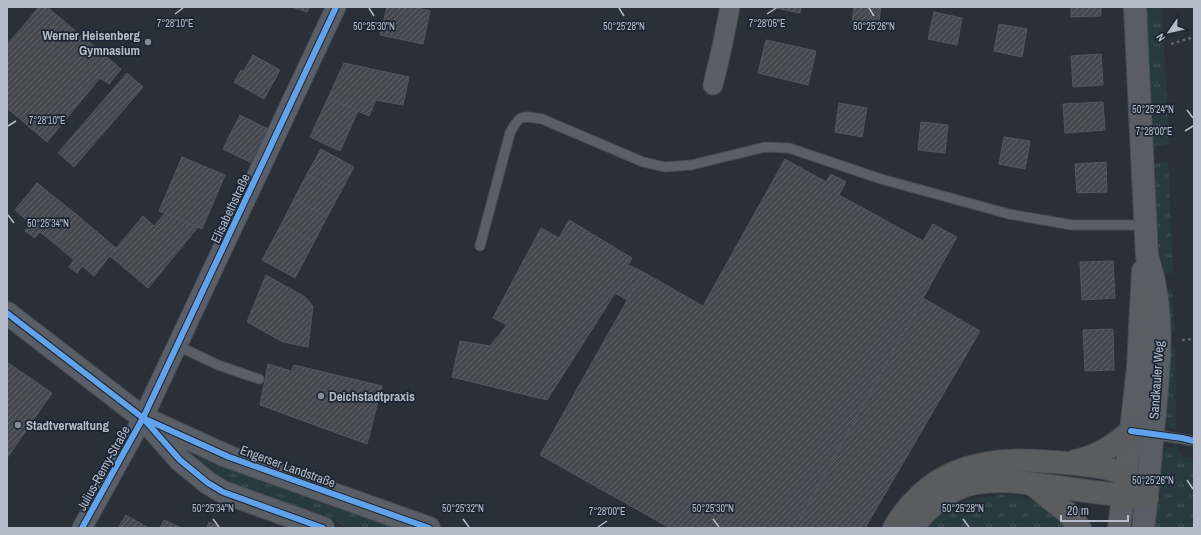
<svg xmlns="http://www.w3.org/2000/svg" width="1201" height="535" viewBox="0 0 1201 535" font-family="'Archivo Narrow',sans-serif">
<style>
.grass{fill:url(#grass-tufts)}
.building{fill:url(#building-hatch);stroke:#52575f}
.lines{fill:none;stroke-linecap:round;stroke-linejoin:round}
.lane-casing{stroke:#484c53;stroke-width:11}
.street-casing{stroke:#484c53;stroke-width:21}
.secondary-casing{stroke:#484c53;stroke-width:24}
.highway-casing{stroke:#474c53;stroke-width:24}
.path{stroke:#5d636a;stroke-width:2.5;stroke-dasharray:3 3;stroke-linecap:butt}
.lane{stroke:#5a5e66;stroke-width:9}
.street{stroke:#5a5e66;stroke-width:19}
.secondary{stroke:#595d64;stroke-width:22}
.highway{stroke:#5a5d60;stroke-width:22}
.cycleway-casing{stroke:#1d2633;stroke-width:8}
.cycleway{stroke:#60a3ed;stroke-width:6}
.ticks{fill:none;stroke:#b4bcc9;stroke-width:1.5}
.poi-dot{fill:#848b96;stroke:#1d2633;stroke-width:1.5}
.labels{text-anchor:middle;stroke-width:3.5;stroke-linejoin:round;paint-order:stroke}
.poi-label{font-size:13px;font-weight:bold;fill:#b4bcc9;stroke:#1d2633;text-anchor:start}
.street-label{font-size:13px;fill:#b4bcc9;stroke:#1d2633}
.ticks-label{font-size:10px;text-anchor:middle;fill:#b4bcc9;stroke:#1d2633;stroke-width:3.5;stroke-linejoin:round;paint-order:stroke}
</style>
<defs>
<pattern id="grass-tufts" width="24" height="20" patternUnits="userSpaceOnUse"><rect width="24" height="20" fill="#273a3e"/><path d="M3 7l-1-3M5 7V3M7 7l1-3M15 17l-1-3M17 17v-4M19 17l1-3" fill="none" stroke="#445559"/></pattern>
<pattern id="building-hatch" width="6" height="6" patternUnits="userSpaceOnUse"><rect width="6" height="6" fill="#444950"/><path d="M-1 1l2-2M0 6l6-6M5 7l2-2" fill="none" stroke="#5d6168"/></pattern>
</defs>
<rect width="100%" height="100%" fill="#2a3038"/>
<g class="grass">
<path d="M1146 7H1162L1169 144 1153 146Z"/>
<path d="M1168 162 1173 273H1159L1152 163Z"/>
<path d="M1172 289 1175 331H1164L1160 290Z"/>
<path d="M1167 346 1175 347 1176 430 1162 422Z"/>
<path d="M1178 447 1182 456 1194 459V528H1151L1157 459 1167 449Z"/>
<path d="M201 452 409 528H351L251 494 219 480 194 464Z"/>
<path d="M1012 494 1038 502 1069 528H922C926 524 930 518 935 515 956 499 986 496 1012 494Z"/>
</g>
<g class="building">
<path d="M39 7H47L121 69 109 84 100 78 47 142 7 108V45Z"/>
<path d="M292 7H309L307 12Z"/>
<path d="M387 7H414L430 11 423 44 380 35Z"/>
<path d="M770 7H801L800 13Z"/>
<path d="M854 7H881L878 28 852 24Z"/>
<path d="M1071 7H1101V16L1071 17Z"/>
<path d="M934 12 962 18 957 45 928 39Z"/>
<path d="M999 24 1027 29 1022 57 994 51Z"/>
<path d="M766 40 816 51 808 85 758 73Z"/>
<path d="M1101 54 1103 85 1073 87 1071 56Z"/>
<path d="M253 55 280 70 264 99 234 82 241 70 243 72Z"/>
<path d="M344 63 409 77 403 105 376 100 369 116 328 98Z"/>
<path d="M127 73 143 87 74 167 58 153Z"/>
<path d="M328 98 358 111 340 151 310 137Z"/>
<path d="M1103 102 1105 130 1065 133 1063 104Z"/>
<path d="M839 103 867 108 862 137 835 132Z"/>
<path d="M240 115 268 129 252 163 223 149Z"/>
<path d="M921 122 948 125 945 153 918 150Z"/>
<path d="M1004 137 1030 141 1025 169 999 164Z"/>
<path d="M321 149 354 167 341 191 307 174Z"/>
<path d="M182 157 225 175 202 229 159 211Z"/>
<path d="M785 159 826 182 831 174 846 182 839 195 923 241 933 224 957 237 795 528H670L540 455 643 272 703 306Z"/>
<path d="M1106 162 1107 192 1077 193 1075 164Z"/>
<path d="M307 174 341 191 327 217 294 199Z"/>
<path d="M37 183 77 215 54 243 40 232 35 238 25 231 31 224 15 210Z"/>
<path d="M294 199 327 217 314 242 281 225Z"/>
<path d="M165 213 198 227 148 288 110 256 143 216 154 226Z"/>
<path d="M77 215 116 248 94 276 82 266 77 273 69 267 74 260 54 243Z"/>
<path d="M569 220 632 258 628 265 643 272 627 300 615 293 547 400 452 377 460 341 490 346 507 325 493 318 541 228 559 238Z"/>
<path d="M281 225 314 242 295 278 262 260Z"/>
<path d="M1113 261 1115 298 1082 300 1080 262Z"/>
<path d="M266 275 305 297 313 306 308 347 283 342 247 322Z"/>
<path d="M923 298 980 331 865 528H795Z"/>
<path d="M1113 329 1114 370 1085 371 1083 330Z"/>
<path d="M7 362 52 393 7 458Z"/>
<path d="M268 364 291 371 294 365 382 386 367 444 260 405Z"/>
<path d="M126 515 147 527V528H118Z"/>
<path d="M164 520 182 528H160Z"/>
<path d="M209 522 222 528H207Z"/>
</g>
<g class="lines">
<defs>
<g id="lane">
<path d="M480 246 510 133C520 114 521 116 542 119L643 162 665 167 691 165 765 147 789 148 881 179 1009 214 1072 225H1145"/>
<path d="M178 346 218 365 259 379"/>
<path d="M1152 434 1194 441"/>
</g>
<g id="street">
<path d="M713 85 722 47 730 7"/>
<path d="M82 528 143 418 336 7"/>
</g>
<g id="secondary">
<path d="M1135 7 1147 257C1166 310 1159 367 1154 422 1150 458 1148 493 1143 528"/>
<path d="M7 313 143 418 180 460 208 483 223 492 323 528"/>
<path d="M148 420 229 457 429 528"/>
<path d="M1119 528 1126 476 1138 368 1143 271"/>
</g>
<g id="highway">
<path d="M1075 461C1099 456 1113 446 1131 431"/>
<path d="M1033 485 1068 513 1080 528"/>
<path d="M894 528C908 504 930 482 956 472 994 456 1037 460 1077 464 1091 466 1105 466 1118 472 1131 477 1139 488 1147 498"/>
<path d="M912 528C925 511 943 494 964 486 993 476 1035 484 1065 488 1092 492 1119 495 1147 498"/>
</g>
</defs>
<use href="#lane" class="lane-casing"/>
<use href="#street" class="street-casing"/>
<use href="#secondary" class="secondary-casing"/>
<use href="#highway" class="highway-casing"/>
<g class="path">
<path d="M1171 44 1194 37"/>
<path d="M1182 340 1194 339"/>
</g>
<use href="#lane" class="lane"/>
<use href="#street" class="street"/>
<use href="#secondary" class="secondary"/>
<use href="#highway" class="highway"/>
<defs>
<g id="cycleway">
<path d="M7 313 143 418 180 460 208 483 223 492 323 528"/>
<path d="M145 419 229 457 429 528"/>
<path d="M1131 431 1182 438 1194 441"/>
<path d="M82 528 143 418 336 7"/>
</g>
</defs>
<use href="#cycleway" class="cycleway-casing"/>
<use href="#cycleway" class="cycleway"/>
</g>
<path class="ticks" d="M369 8 374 16M619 8 624 16M869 8 874 16M175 14 183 8M767 14 776 8M1187 110 1193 118M8 126 16 121M1185 131 1193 126M8 215 14 223M1187 480 1193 489M213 519 219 527M463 519 469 527M713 519 719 527M963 519 969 527M598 527 607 521"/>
<g class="poi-dot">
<circle cx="148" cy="42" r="4"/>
<circle cx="321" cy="396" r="4"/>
<circle cx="18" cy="425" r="4"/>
</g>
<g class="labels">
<g class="poi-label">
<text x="140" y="40" text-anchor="end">Werner Heisenberg<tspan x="140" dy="15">Gymnasium</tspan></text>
<text x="329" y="401">Deichstadtpraxis</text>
<text x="26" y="430">Stadtverwaltung</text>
</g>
<g class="street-label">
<text transform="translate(230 208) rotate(-65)" y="5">Elisabethstraße</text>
<text transform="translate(1156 380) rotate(-86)" y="5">Sandkauler Weg</text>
<text transform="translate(288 466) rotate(20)" y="5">Engerser Landstraße</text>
<text transform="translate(103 468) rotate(-61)" y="5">Julius-Remy-Straße</text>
</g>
</g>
<g class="ticks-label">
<text x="175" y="27">7°28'10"E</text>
<text x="767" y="27">7°28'05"E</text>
<text x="374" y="30">50°25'30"N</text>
<text x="624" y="30">50°25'28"N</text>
<text x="874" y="30">50°25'26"N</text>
<text x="1153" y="113">50°25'24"N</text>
<text x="47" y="124">7°28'10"E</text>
<text x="1154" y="135">7°28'00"E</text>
<text x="48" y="227">50°25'34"N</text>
<text x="1153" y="484">50°25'26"N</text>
<text x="213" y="512">50°25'34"N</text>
<text x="463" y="512">50°25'32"N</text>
<text x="713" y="512">50°25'30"N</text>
<text x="963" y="512">50°25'28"N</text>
<text x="607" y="515">7°28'00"E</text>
</g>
<rect width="1201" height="535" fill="none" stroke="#b4bcc9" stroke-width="16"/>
<g transform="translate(1169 32) rotate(236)" stroke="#1d2633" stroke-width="3" paint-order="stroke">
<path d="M0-3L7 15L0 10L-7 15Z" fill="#b4bcc9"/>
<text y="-6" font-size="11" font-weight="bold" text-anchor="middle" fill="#b4bcc9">N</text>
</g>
<path d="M1061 515v6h67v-6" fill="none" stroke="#b4bcc9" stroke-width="2"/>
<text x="1067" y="515" font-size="12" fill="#b4bcc9" stroke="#1d2633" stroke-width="3" paint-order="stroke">20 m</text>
</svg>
